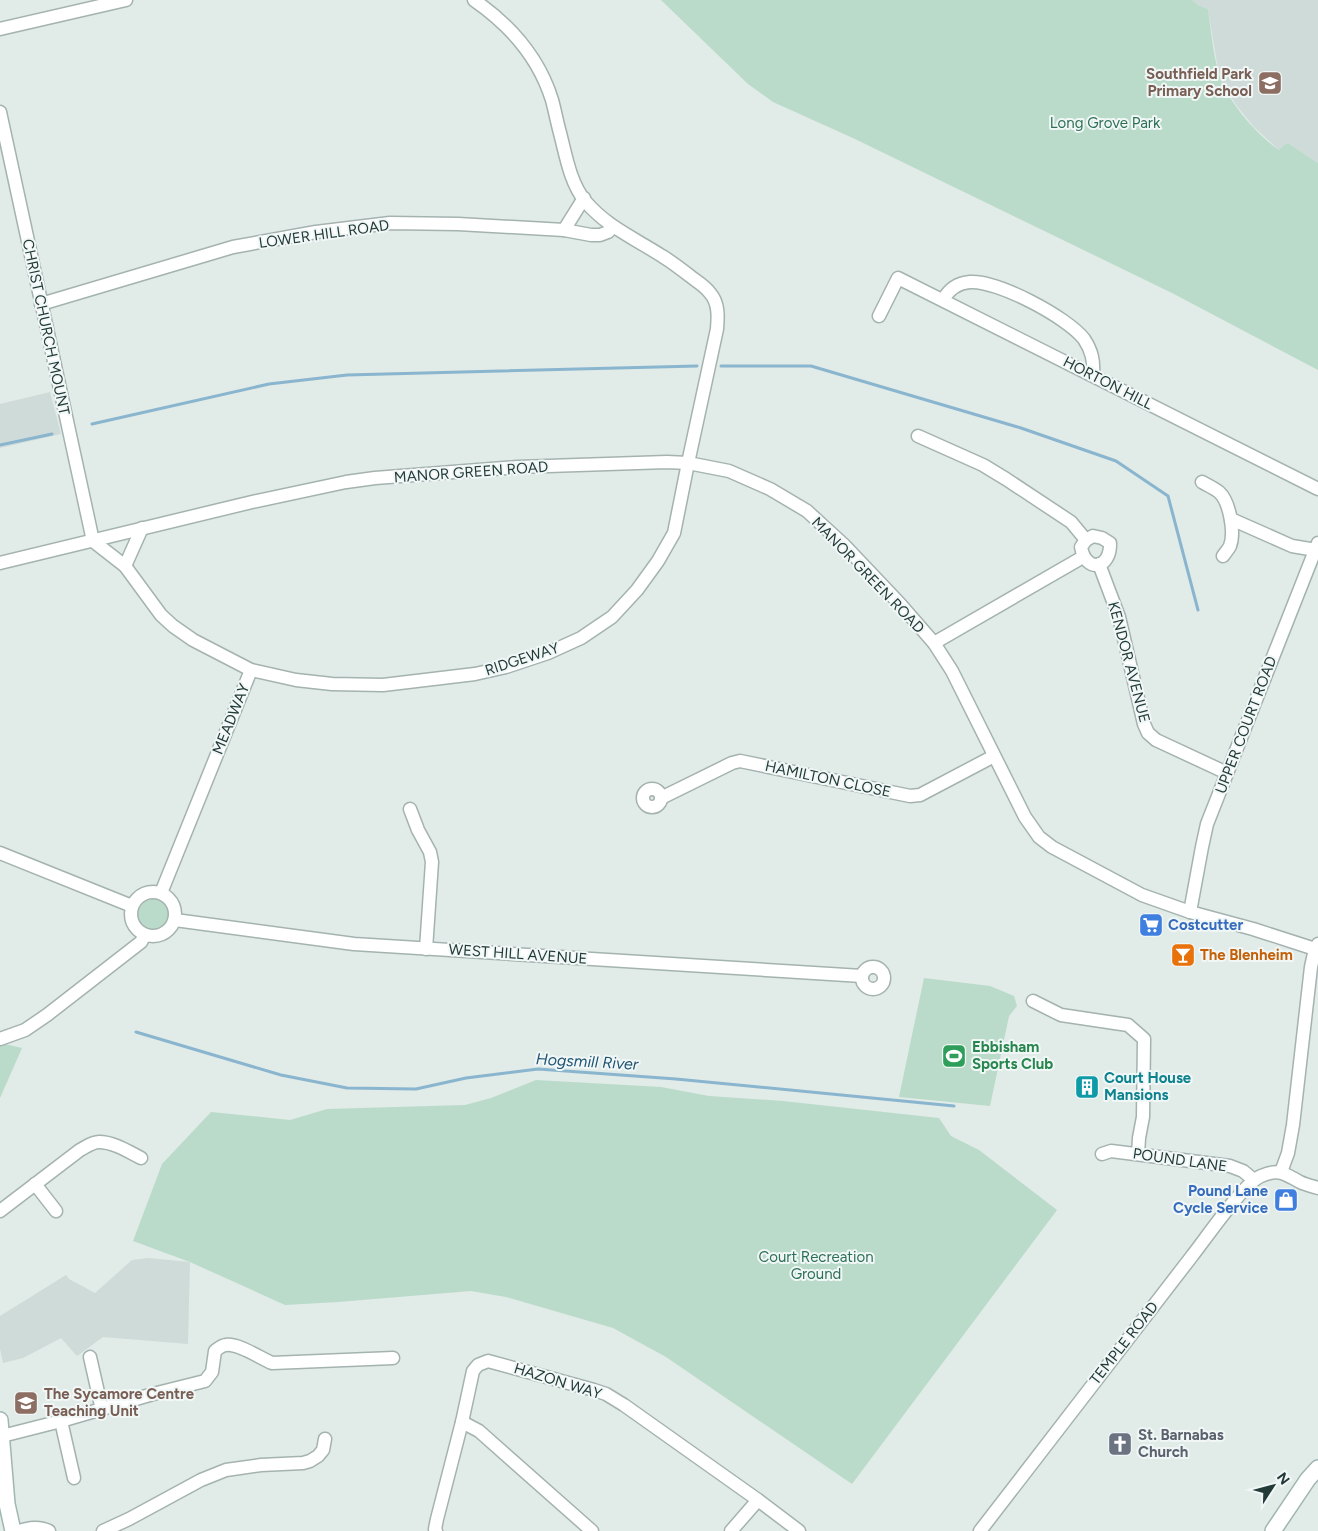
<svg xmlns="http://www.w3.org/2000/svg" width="1318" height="1531" viewBox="0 0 1318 1531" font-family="Figtree,sans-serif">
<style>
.built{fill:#cfdbd8}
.green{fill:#badbca}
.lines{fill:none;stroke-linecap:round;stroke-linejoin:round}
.stream{stroke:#8ab5ce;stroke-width:3}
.minor-casing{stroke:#a4b3b0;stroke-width:15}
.secondary-casing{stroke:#a0b6b3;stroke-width:18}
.minor{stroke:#fff;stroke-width:12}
.secondary{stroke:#fff;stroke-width:15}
.labels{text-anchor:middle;stroke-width:4;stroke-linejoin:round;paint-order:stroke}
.education-label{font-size:15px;font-weight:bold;fill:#785e54;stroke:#f1f7f6;text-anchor:end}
.park-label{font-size:15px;fill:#2d7056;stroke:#f1f7f6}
.street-label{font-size:15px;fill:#223b39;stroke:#f1f7f6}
.shop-label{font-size:15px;font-weight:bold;fill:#366cbe;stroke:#f1f7f6;text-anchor:start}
.food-label{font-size:15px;font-weight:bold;fill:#c56008;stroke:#f1f7f6;text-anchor:start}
.leisure-label{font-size:15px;font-weight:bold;fill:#27864d;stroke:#f1f7f6;text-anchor:start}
.culture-label{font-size:15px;font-weight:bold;fill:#0d838f;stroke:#f1f7f6;text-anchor:start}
.worship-label{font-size:15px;font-weight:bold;fill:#5b616d;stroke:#f1f7f6;text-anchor:start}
.water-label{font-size:16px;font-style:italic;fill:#1e5374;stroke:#f1f7f6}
</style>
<rect width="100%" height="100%" fill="#e1ebe8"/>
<g class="built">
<path d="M1192 0H1318V163L1288 143 1284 145 1280 151 1254 127 1236 105 1224 86 1218 69 1208 9 1198 5Z"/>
<path d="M50 392 61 434 0 448V404Z"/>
<path d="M148 1258 190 1262 188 1344 103 1337 77 1356 61 1338 23 1358 3 1363 0 1349V1316L66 1275 69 1279 95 1293 132 1260Z"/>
</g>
<g class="green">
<path d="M661 0H1192L1198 5 1208 9C1211 30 1213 54 1219 74 1228 102 1256 134 1279 150L1284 145 1288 143 1318 163V370L1172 293 855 139 773 102 748 84Z"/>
<circle cx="154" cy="915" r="16"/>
<path d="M924 978 990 986 1014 996 1017 1006 1009 1016 990 1106 899 1097Z"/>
<path d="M0 1043 22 1048 0 1098Z"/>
<path d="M536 1080 661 1087 709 1096 783 1101 939 1118 951 1136 979 1150 1057 1210 852 1484 666 1357 613 1328 506 1297 471 1291 338 1302 285 1305 190 1262 133 1241 162 1164 211 1112 290 1120 327 1109 465 1105 491 1098Z"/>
</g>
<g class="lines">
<g class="stream">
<path d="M721 366H811L1021 428 1116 461 1168 496 1198 610"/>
<path d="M92 424 269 384 347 375 697 366"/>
<path d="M0 445 52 434"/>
<path d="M136 1032 281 1075 347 1088 416 1089 466 1078 538 1069 676 1079 954 1106"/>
</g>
<defs>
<g id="minor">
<path d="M0 29 126 0"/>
<path d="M0 112 93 541"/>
<path d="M564 230 584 198"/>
<path d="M943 300C949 289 957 283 970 282 997 280 1067 317 1084 339 1092 351 1094 361 1093 375"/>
<path d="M41 304 233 247 316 232 390 223 458 224 564 230 591 235H600L608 232 613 227"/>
<path d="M879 316 898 278 1318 489"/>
<path d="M918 436 983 465 1006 479 1071 522 1086 540"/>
<path d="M1202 482C1207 485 1214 488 1219 492 1230 502 1235 533 1230 546 1228 550 1225 553 1223 556"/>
<path d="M1231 519 1292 546 1316 550"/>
<path d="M1093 536 1102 538 1110 543C1111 569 1086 574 1081 547L1086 540Z"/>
<path d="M93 541 125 566 161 615 173 626 193 640 251 670 296 680 332 684 383 685 475 674 506 667 548 653 581 638 612 617 637 590 658 561 674 533 688 463 717 329C718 317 719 303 710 293 705 286 696 281 690 276 681 269 672 262 662 256 634 238 607 227 585 201 570 182 566 156 560 133 557 122 555 111 552 100 539 58 510 25 474 0"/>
<path d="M0 563 252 502 346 482 375 478 518 467 667 462 688 463 729 471 770 489 807 511 844 545 900 604 934 643 952 671 1025 817 1039 837 1052 847 1142 895 1190 912 1253 929 1315 949"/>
<path d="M1099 564 1119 617 1144 724 1148 733 1156 740 1227 773"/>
<path d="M125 566 142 528"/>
<path d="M934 643 1083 557"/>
<circle cx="652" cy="798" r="9"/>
<path d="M661 798 732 763 740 761 910 796 920 795 994 756"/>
<path d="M410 809 418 830 430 852 432 862 426 949"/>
<path d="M0 853 132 906"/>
<circle cx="153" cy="914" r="22"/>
<path d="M161 893 251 670"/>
<path d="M1190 912 1202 847 1207 824 1318 543"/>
<path d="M175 920 354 944 862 976"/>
<circle cx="873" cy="978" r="11"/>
<path d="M1033 1001 1061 1015 1128 1025 1144 1039 1143 1117 1139 1138 1138 1154"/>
<path d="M0 1039 25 1030 47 1015 141 942 145 935"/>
<path d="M1102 1154 1111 1151 1230 1166 1243 1171 1254 1180"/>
<path d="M1281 1172 1288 1153 1293 1125 1311 967 1315 949 1318 944"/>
<path d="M35 1184 56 1211"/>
<path d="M0 1211 80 1150C86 1147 92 1142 99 1142 114 1142 129 1152 141 1158"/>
<path d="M90 1357 102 1410"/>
<path d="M61 1421 74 1478"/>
<path d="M462 1422 479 1431 592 1531"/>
<path d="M2 1436 61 1421 153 1394 205 1381 212 1372 215 1351C219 1348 222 1345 226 1345 238 1343 260 1358 272 1363L393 1358"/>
<path d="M19 1531C29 1528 39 1526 49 1531"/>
<path d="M103 1531 129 1519 201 1480 226 1470 261 1465 303 1463 310 1461 318 1456 323 1450 325 1439"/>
<path d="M436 1531 435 1529 437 1519 462 1422 473 1371 478 1365 488 1361 594 1390 606 1394 624 1405 758 1500 799 1531"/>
<path d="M731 1531 758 1500"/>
<path d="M980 1531C1051 1440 1121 1347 1192 1256 1207 1237 1243 1184 1261 1176 1279 1168 1285 1174 1300 1182 1306 1185 1312 1186 1318 1188"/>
</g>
<g id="secondary">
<path d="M0 1420 7 1504 13 1531"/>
<path d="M1273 1531 1308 1479 1318 1468"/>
</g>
</defs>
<use href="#minor" class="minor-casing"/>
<use href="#secondary" class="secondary-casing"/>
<use href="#minor" class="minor"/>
<use href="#secondary" class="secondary"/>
</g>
<defs>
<symbol id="school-square" viewBox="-11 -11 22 22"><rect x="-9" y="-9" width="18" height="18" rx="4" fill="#8d6e63" stroke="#f1f7f6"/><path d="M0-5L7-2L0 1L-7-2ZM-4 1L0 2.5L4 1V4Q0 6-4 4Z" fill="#fff"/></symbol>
<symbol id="supermarket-square" viewBox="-11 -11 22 22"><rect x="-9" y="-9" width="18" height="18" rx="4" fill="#3f7fe0" stroke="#f1f7f6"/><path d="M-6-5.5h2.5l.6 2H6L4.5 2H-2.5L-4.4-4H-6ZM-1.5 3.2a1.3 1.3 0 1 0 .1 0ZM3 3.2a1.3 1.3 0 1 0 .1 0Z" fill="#fff"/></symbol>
<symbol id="bar-square" viewBox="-11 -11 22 22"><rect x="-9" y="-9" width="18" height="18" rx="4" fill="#e8710a" stroke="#f1f7f6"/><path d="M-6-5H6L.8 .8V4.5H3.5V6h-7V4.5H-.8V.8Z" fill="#fff"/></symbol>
<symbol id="stadium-square" viewBox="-11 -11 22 22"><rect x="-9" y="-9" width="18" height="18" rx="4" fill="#2e9e5b" stroke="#f1f7f6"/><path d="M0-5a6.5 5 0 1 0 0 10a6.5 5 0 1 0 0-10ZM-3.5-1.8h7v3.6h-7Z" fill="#fff"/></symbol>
<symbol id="building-square" viewBox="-11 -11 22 22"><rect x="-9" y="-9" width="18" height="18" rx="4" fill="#0f9aa8" stroke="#f1f7f6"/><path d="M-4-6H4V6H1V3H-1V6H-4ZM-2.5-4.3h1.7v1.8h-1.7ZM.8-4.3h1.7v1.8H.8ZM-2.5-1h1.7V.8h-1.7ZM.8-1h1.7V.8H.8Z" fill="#fff"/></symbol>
<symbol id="shop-square" viewBox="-11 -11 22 22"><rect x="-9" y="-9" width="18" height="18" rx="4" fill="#3f7fe0" stroke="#f1f7f6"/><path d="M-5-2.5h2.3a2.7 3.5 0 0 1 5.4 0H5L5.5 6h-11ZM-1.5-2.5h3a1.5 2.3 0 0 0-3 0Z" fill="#fff"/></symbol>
<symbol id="university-square" viewBox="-11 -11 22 22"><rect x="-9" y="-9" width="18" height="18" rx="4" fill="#8d6e63" stroke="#f1f7f6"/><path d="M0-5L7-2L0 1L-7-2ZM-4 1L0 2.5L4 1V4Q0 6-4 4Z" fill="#fff"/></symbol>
<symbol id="church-square" viewBox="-11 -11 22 22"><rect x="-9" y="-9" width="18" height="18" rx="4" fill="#6b7280" stroke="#f1f7f6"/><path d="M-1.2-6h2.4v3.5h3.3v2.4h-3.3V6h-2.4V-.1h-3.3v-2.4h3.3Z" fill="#fff"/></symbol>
</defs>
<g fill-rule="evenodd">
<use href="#school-square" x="1256" y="69" width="28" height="28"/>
<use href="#supermarket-square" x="1137" y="911" width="28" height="28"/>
<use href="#bar-square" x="1169" y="941" width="28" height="28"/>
<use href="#stadium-square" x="940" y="1042" width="28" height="28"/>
<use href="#building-square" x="1073" y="1073" width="28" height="28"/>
<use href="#shop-square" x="1272" y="1186" width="28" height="28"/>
<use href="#university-square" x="12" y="1389" width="28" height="28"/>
<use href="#church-square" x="1106" y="1430" width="28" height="28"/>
</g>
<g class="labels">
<g class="education-label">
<text x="1252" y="79">Southfield Park<tspan x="1252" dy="17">Primary School</tspan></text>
<text x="44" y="1399" text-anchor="start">The Sycamore Centre<tspan x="44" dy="17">Teaching Unit</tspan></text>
</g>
<g class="park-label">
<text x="1105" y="128">Long Grove Park</text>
<text x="816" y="1262">Court Recreation<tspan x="816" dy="17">Ground</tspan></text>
</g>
<g class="street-label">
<text transform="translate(324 234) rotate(-8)" y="5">LOWER HILL ROAD</text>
<text transform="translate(46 327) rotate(78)" y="5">CHRIST CHURCH MOUNT</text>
<text transform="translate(1108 383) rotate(27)" y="5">HORTON HILL</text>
<text transform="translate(471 472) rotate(-4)" y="5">MANOR GREEN ROAD</text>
<text transform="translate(868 575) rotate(46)" y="5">MANOR GREEN ROAD</text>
<text transform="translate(522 659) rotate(-18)" y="5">RIDGEWAY</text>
<text transform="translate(1129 662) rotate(75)" y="5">KENDOR AVENUE</text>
<text transform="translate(231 719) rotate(-68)" y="5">MEADWAY</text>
<text transform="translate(1246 725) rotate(-69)" y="5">UPPER COURT ROAD</text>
<text transform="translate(828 779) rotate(12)" y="5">HAMILTON CLOSE</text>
<text transform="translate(518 954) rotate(4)" y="5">WEST HILL AVENUE</text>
<text transform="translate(1180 1160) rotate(8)" y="5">POUND LANE</text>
<text transform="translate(1124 1343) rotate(-52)" y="5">TEMPLE ROAD</text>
<text transform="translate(558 1381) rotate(17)" y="5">HAZON WAY</text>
</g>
<g class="shop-label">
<text x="1168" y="930">Costcutter</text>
<text x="1268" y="1196" text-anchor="end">Pound Lane<tspan x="1268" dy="17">Cycle Service</tspan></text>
</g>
<g class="food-label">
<text x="1200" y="960">The Blenheim</text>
</g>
<g class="leisure-label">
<text x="972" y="1052">Ebbisham<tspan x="972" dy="17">Sports Club</tspan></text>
</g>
<g class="culture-label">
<text x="1104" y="1083">Court House<tspan x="1104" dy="17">Mansions</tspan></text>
</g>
<g class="worship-label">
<text x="1138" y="1440">St. Barnabas<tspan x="1138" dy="17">Church</tspan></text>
</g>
<g class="water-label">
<text transform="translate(587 1061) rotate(3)" y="6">Hogsmill River</text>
</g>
</g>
<g transform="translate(1273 1486) rotate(54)" stroke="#f1f7f6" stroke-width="4" paint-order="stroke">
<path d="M0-4L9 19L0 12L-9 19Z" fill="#223b39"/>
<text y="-8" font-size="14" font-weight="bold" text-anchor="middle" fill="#223b39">N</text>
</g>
</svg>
